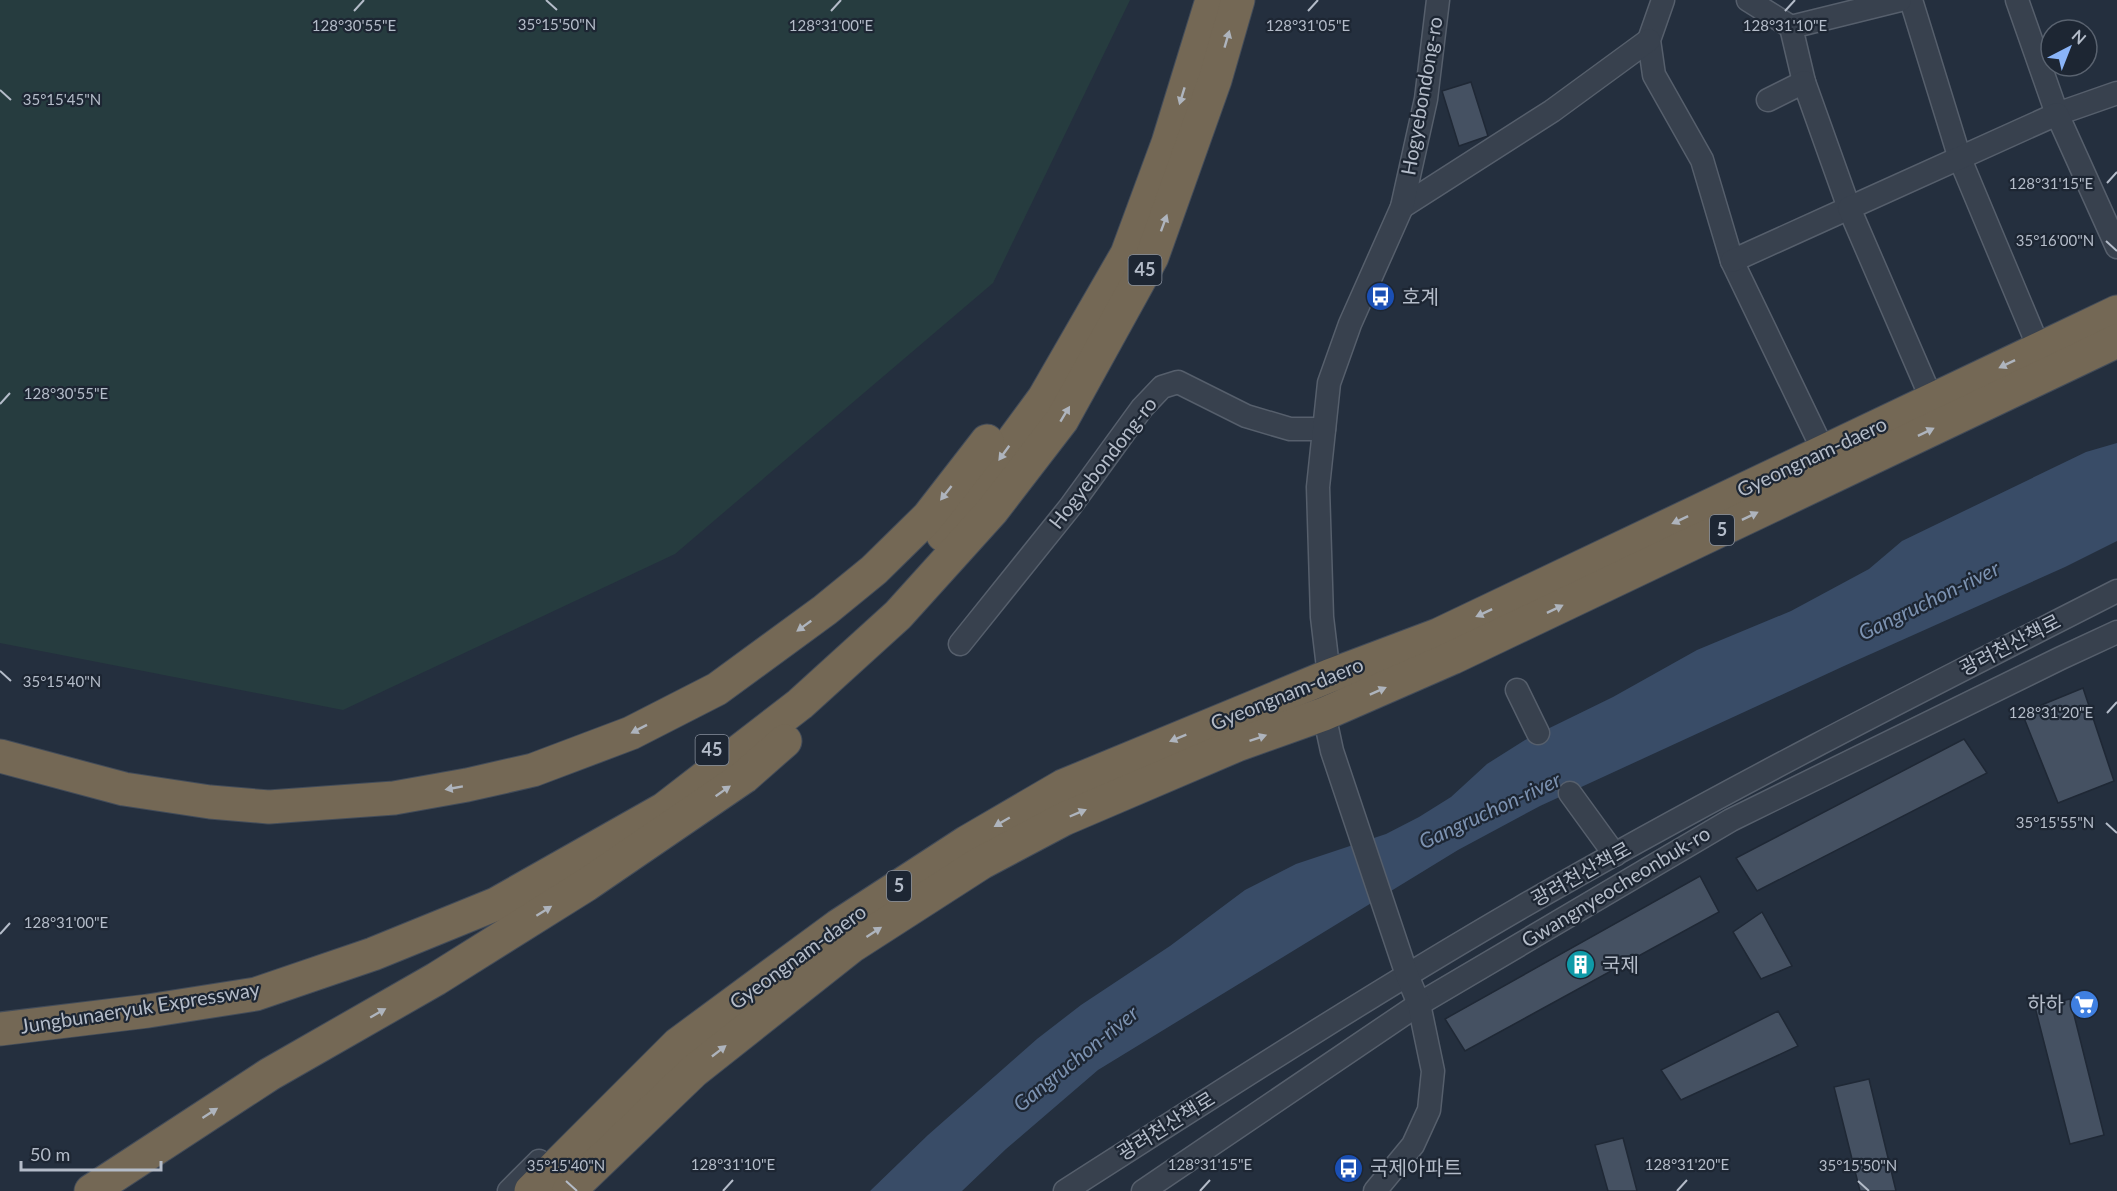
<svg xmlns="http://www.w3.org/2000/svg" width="2117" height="1191" viewBox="0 0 2117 1191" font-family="Lato,'Noto Sans KR',sans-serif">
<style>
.green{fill:#263c3f}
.water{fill:#394c67}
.building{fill:#455162;stroke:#1f2835;stroke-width:1.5}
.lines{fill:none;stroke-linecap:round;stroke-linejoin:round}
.minor-casing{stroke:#565f6c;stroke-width:25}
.highway-casing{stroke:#434c59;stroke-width:35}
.minor{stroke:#38414e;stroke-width:22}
.highway{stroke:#746855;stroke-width:33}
.oneway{fill:#aeb4bd}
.ticks{fill:none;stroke:#b4bcc9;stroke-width:2}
.labels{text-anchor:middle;stroke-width:4.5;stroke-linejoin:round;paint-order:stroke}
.shield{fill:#1d2633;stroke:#878f9c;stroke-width:1.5}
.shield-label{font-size:18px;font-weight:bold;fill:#b4bcc9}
.street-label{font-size:20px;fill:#b4bcc9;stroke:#1d2633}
.poi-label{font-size:20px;fill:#b4bcc9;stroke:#1d2633;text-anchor:start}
.water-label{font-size:21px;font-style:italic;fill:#7c92b1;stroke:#1d2633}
.ticks-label{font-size:15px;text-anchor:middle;fill:#b4bcc9;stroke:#1d2633;stroke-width:4.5;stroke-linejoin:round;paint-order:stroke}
</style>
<rect width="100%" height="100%" fill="#242f3e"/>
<path class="green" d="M0 0H1130L993 283 675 554 343 710 0 643Z"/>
<path class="water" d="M2117 443V541L2065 567 1844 666 1540 806 1458 850 1098 1070 1006 1149 962 1191H870L928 1135 1037 1039 1081 1005 1170 946 1245 890 1296 864 1386 834 1419 817 1451 797 1487 764 1525 740 1613 697 1697 650 1791 611 1869 569 1902 541 2086 452Z"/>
<g class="building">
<path d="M1471 82 1488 136 1459 146 1442 91Z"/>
<path d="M2083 688 2114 781 2058 803 2022 713Z"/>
<path d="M1964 739 1987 773 1757 891 1736 858Z"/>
<path d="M1700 876 1719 912 1465 1051 1445 1019Z"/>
<path d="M1762 912 1792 966 1761 979 1733 932Z"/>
<path d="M2070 999 2104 1135 2070 1144 2035 1007Z"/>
<path d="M1778 1011 1798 1046 1681 1100 1661 1070Z"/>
<path d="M1869 1079 1896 1191H1860L1834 1087Z"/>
<path d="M1623 1138 1637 1191H1608L1595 1145Z"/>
</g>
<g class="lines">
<defs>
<g id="minor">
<path d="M1663 0 1649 40 1654 75 1702 160 1732 261 1824 452"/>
<path d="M1748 0 1791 27"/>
<path d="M1911 0 1960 159 2039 348"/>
<path d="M2017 0 2057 114 2117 93"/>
<path d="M1804 82 1791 27 1900 0"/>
<path d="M1402 207 1552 111 1649 40"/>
<path d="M1732 261 1849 208 1804 82 1768 100"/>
<path d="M1932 400 1849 208 2057 114 2117 247"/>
<path d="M960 644 1070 507 1142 408 1162 387 1178 382 1246 416 1290 429H1324"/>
<path d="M1517 690 1538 733"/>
<path d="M1570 793 1615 855"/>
<path d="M509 1191 539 1161"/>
<path d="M1065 1191C1215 1095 1365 998 1520 908 1715 795 1916 693 2117 591"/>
<path d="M1143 1191 1419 1004 1731 820 2061 658 2117 632"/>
<path d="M1375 1191 1413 1145 1429 1110 1433 1071 1419 1004 1407 975 1332 751 1324 714 1325 694 1329 676 1322 617 1318 487 1329 383 1350 324 1402 207 1426 99 1438 0"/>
</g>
<g id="highway">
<path d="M943 535 1044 398 1127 254 1168 143 1212 0"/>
<path d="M0 756 124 789 210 802 269 807 394 798 467 785 533 770 631 733 717 689 825 610 874 570 928 517 987 441"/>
<path d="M0 1029 148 1011 256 994 373 954 496 904 664 809 800 704 898 615 992 511 1062 420 1152 257 1215 80 1238 0"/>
<path d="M91 1191 270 1074 436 979 586 885 744 777 785 741"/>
<path d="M531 1191 678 1044 838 926 967 842 1063 786 1329 676 1438 635 2117 312"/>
<path d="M569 1191 694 1071 852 946 981 863 1064 819 1237 745 1324 714 1452 658 2117 341"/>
</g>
</defs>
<use href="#minor" class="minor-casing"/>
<use href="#highway" class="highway-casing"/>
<use href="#minor" class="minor"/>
<use href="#highway" class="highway"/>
</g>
<defs><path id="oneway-solid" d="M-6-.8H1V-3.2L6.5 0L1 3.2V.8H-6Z" transform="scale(1.5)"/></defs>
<g class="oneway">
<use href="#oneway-solid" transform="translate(1227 39) rotate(-74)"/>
<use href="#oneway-solid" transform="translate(1182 96) rotate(107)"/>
<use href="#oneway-solid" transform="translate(1164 223) rotate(-70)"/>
<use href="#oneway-solid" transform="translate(2007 364) rotate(154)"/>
<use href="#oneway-solid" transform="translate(1065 414) rotate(-59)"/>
<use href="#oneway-solid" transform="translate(1926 432) rotate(-26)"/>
<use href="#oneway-solid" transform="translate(1004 453) rotate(126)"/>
<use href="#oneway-solid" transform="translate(946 493) rotate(128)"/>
<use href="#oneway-solid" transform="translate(1750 516) rotate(-26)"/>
<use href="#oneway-solid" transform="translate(1680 520) rotate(155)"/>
<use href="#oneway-solid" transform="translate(1555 609) rotate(-26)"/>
<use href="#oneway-solid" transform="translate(1484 613) rotate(155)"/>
<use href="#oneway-solid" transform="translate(804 626) rotate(144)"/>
<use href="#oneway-solid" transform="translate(1378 691) rotate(-24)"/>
<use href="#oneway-solid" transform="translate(639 729) rotate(153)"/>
<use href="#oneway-solid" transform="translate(1178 738) rotate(158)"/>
<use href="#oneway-solid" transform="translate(1258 738) rotate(-19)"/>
<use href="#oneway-solid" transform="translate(454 788) rotate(170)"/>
<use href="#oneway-solid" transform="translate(723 791) rotate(-35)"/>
<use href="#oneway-solid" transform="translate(1078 813) rotate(-23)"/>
<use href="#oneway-solid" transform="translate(1002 822) rotate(150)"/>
<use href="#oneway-solid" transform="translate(544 911) rotate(-32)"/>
<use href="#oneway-solid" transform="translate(874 932) rotate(-33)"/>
<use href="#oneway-solid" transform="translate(378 1013) rotate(-30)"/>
<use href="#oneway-solid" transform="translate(719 1051) rotate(-38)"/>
<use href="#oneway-solid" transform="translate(210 1113) rotate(-33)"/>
</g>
<path class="ticks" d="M546 0 557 10M354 11 364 0M831 11 841 0M1308 11 1318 0M1785 11 1795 0M0 90 11 100M2107 183 2117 172M2106 241 2117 251M0 404 10 393M0 671 11 681M2107 713 2117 702M2106 823 2117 833M0 934 10 923M566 1181 577 1191M1858 1181 1869 1191M723 1191 733 1180M1200 1191 1210 1180M1677 1191 1687 1180"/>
<defs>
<symbol id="bus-disc" viewBox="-11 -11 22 22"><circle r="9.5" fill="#1a4fb4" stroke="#1d2633"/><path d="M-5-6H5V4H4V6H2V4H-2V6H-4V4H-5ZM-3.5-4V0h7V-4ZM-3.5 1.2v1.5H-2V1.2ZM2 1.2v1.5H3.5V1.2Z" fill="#fff"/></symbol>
<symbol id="building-disc" viewBox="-11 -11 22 22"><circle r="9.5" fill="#0f9aa8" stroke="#1d2633"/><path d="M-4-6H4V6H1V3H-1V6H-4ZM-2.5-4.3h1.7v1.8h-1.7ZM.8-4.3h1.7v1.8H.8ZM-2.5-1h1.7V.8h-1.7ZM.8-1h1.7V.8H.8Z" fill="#fff"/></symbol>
<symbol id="supermarket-disc" viewBox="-11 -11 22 22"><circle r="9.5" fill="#3f7fe0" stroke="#1d2633"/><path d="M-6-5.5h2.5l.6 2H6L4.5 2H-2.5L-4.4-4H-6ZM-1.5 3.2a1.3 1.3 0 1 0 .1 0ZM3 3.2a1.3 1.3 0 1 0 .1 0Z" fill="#fff"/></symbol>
</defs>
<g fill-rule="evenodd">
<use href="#bus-disc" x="1364" y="280" width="33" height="33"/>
<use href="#building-disc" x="1564" y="948" width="33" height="33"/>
<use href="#supermarket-disc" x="2068" y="988" width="33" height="33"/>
<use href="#bus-disc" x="1332" y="1152" width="33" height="33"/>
</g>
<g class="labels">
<g class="shield">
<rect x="1128.5" y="255" width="33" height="30" rx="4.5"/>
<rect x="1710" y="515" width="24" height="30" rx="4.5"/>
<rect x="695.5" y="735" width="33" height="30" rx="4.5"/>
<rect x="887" y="871" width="24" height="30" rx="4.5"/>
</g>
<g class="shield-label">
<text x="1145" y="276">45</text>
<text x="1722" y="536">5</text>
<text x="712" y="756">45</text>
<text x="899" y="892">5</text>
</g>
<g class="street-label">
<text transform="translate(1422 96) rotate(-80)" y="7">Hogyebondong-ro</text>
<text transform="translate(1812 457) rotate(-25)" y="7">Gyeongnam-daero</text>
<text transform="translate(1103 463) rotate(-52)" y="7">Hogyebondong-ro</text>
<text transform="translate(2010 645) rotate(-27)" y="7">광려천산책로</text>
<text transform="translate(1287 694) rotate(-22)" y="7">Gyeongnam-daero</text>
<text transform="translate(1581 874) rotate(-29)" y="7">광려천산책로</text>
<text transform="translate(1616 887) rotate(-31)" y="7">Gwangnyeocheonbuk-ro</text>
<text transform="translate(798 957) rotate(-36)" y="7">Gyeongnam-daero</text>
<text transform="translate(140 1008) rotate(-9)" y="7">Jungbunaeryuk Expressway</text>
<text transform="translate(1166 1126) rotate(-32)" y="7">광려천산책로</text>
</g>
<g class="poi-label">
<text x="1402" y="304">호계</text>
<text x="1602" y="972">국제</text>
<text x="2064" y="1011" text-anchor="end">하하</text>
<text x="1370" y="1175">국제아파트</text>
</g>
<g class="water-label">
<text transform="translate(1929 601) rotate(-26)" y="7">Gangruchon-river</text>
<text transform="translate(1490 811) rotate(-25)" y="7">Gangruchon-river</text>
<text transform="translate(1076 1059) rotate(-39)" y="7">Gangruchon-river</text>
</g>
</g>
<g class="ticks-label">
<text x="557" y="30">35°15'50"N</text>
<text x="354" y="31">128°30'55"E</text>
<text x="831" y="31">128°31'00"E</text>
<text x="1308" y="31">128°31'05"E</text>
<text x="1785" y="31">128°31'10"E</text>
<text x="62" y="105">35°15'45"N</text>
<text x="2051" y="189">128°31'15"E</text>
<text x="2055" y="246">35°16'00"N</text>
<text x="66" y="399">128°30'55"E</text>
<text x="62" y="687">35°15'40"N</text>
<text x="2051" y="718">128°31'20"E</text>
<text x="2055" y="828">35°15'55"N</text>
<text x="66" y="928">128°31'00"E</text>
<text x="733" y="1170">128°31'10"E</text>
<text x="1210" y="1170">128°31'15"E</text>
<text x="1687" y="1170">128°31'20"E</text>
<text x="566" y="1171">35°15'40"N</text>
<text x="1858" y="1171">35°15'50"N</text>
</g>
<g transform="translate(2069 48) rotate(42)"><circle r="28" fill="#1d2633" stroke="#59626f" stroke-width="1.5"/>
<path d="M0-4.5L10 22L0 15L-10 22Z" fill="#8ab4f8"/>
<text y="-9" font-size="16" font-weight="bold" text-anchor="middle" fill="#b4bcc9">N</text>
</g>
<path d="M21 1161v9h140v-9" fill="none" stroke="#b4bcc9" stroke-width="3"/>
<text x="30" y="1161" font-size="18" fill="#b4bcc9" stroke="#1d2633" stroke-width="4.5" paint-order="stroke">50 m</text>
</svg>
